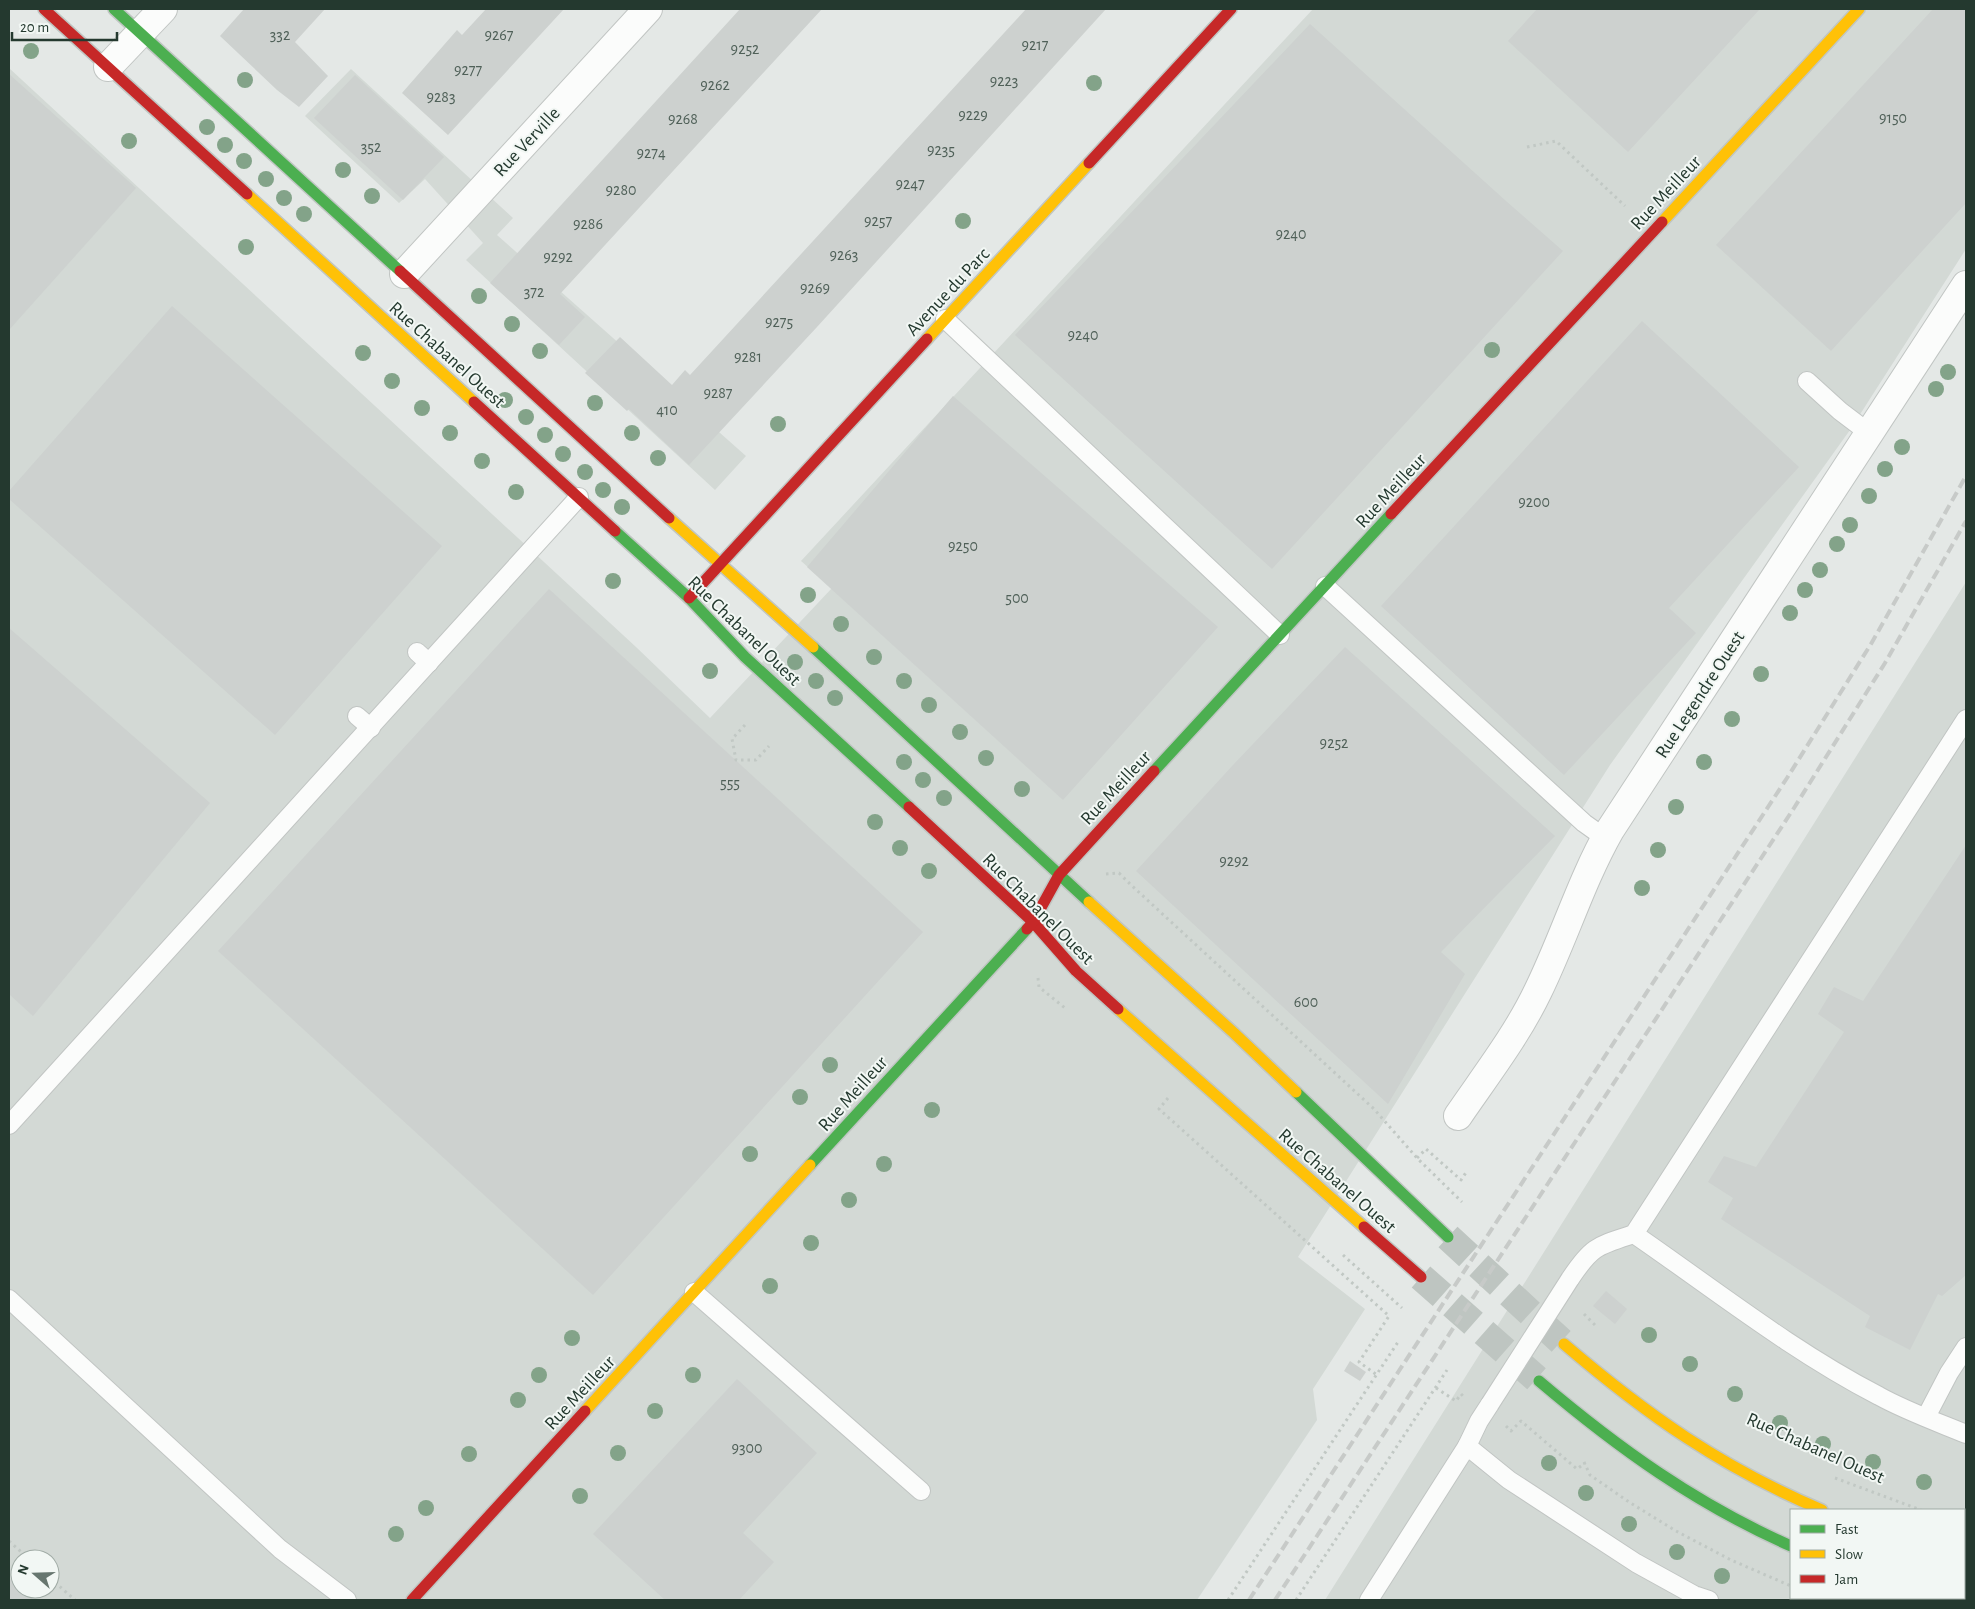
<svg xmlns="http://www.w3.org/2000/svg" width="1975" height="1609" viewBox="0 0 1975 1609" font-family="'Alegreya Sans',sans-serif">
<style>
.built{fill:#d3d9d5;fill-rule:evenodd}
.building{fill:#cdd1cf}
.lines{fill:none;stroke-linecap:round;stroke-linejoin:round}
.secondary-tunnel{stroke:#bec5c1;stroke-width:28;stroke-dasharray:28 14;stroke-linecap:butt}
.lane-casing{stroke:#c1c5c3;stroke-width:20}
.street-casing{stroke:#c1c5c3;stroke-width:30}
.fast-casing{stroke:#c0c6c3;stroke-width:14}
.slow-casing{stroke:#c0c6c3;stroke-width:14}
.jam-casing{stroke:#c0c6c3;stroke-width:14}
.path{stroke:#c1c8c4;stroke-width:3;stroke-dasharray:2.5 4;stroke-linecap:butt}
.lane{stroke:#fbfcfb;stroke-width:18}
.street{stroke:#fbfcfb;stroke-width:28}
.fast{stroke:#4caf50;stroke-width:11}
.slow{stroke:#ffc107;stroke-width:11}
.jam{stroke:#c62828;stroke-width:11}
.rail{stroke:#c7cac8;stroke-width:4;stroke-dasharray:10 5;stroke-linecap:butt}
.lane-bridge-casing{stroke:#c1c5c3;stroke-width:20;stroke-linecap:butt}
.lane-bridge{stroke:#fbfcfb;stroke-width:18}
.tree{fill:#83a389}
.labels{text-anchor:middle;stroke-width:4;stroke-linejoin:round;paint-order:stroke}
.number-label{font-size:16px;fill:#4f6058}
.street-label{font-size:19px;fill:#24392f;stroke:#f2f7f4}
</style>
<rect width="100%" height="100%" fill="#e4e8e6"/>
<g class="built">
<path d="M1313 9H1966V249L1850 430 1610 765 1298 1257 1365 1309 1313 1389 1317 1420 1197 1600H9V68L636 647 710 718 832 588 801 561ZM20 1559H50V1589H20Z"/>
<path d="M351 69 513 218 497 235 746 456 715 490 466 260 483 243 425 179 399 203 305 116Z"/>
<path d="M1966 582V1600H1325L1464 1379ZM1791 1510H1964V1598H1791Z"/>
</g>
<g class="building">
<path d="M244 9H325L295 42 328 76 299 107 277 90 220 36Z"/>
<path d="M486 9H564L448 135 402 93 457 30 462 35Z"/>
<path d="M740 9H822L560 294 585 317 559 345 490 283Z"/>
<path d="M1026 9H1106L817 327 689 465 629 409 627 411 585 373 620 337 672 385 685 370 690 375Z"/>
<path d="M1537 9H1760L1628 152 1508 41Z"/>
<path d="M1933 9H1966V203L1831 351 1716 245Z"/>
<path d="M1310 24 1506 201 1563 251 1272 569 1015 335Z"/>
<path d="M9 74 136 188 9 330Z"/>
<path d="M355 75 444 157 403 200 314 118Z"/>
<path d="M172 306 442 546 275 735 9 499V491Z"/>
<path d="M1642 321 1799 467 1669 608 1696 633 1564 775 1381 606Z"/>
<path d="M953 396 1218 627 1063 800 807 567Z"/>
<path d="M549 589 923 932 593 1295 218 951Z"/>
<path d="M9 628 210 803 33 1016 9 994Z"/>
<path d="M1345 647 1555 836 1441 952 1465 974 1388 1104 1136 871 1233 765Z"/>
<path d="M1966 845V1275L1942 1296 1938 1294 1910 1350 1865 1327 1870 1316 1721 1219 1733 1198 1708 1182 1724 1156 1756 1167 1844 1032 1818 1014 1834 987 1863 1001Z"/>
<path d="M1606 1291 1627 1309 1615 1324 1593 1306Z"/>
<path d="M1350 1361 1366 1372 1360 1381 1344 1371Z"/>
<path d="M737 1379 817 1453 743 1533 774 1562 739 1600H665L593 1534Z"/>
<path d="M9 1578 20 1589 34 1600H9Z"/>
</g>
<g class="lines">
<g class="secondary-tunnel">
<path d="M1448 1237 1564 1344"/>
<path d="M1421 1277 1539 1381"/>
</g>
<defs>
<g id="lane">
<path d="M945 319 1280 635"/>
<path d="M1807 381 1840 411 1869 433"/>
<path d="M1325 586 1584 823 1605 838"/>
<path d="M417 652 429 663"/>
<path d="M357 716 371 728"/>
<path d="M9 1125 579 497"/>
<path d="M1634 1234C1714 1289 1792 1351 1879 1396 1906 1411 1937 1422 1966 1434"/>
<path d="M1570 1279C1592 1246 1597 1246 1634 1234L1966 719"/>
<path d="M694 1292 921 1491"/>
<path d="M9 1299 280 1549 347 1600"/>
<path d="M1926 1417 1949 1373 1966 1347"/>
<path d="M1467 1446 1509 1480 1636 1563 1694 1595 1709 1600"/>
<path d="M1369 1600 1467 1446 1479 1421 1490 1404"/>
</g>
<g id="street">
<path d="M108 67 163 9"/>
<path d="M404 274 648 9"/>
<path d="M1458 1116C1486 1075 1517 1035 1538 991 1564 938 1581 881 1610 830L1966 285"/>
</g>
<g id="fast">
<path d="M114 9 400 271"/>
<path d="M615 531 689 598 745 657 909 807"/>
<path d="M813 647 1089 902"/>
<path d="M1154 771 1391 514"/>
<path d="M1296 1092 1448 1237"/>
<path d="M810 1165 1027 929"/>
<path d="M1539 1381C1618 1448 1696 1504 1791 1546"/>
</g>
<g id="slow">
<path d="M247 194 474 402"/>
<path d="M1662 222 1859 9"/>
<path d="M927 339 1089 163"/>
<path d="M669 518 813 647"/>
<path d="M1089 902 1234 1033 1296 1092"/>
<path d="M1118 1009 1364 1227"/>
<path d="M1564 1344C1647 1415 1721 1467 1822 1510"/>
<path d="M585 1411 810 1165"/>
<path d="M1928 1598 1935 1600"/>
</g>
<g id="jam">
<path d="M44 9 247 194"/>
<path d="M1089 163 1231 9"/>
<path d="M400 271 669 518"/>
<path d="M474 402 615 531"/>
<path d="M1391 514 1662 222"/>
<path d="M689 598 927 339"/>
<path d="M909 807 1033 922 1076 971 1118 1009"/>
<path d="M1027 929 1033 922 1059 875 1154 771"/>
<path d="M1364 1227 1421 1277"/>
<path d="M1964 1564 1966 1565"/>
<path d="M412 1600 585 1411"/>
</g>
</defs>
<use href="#lane" class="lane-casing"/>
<use href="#street" class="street-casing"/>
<use href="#fast" class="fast-casing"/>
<use href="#slow" class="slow-casing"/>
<use href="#jam" class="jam-casing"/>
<g class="path">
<path d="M1527 147 1556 141 1625 206"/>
<path d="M745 725 732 739 736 760H756L769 746"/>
<path d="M1106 874 1119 873 1130 884 1374 1109 1417 1158 1462 1202"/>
<path d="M1038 978 1039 987 1065 1008"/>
<path d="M1168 1098 1159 1109 1389 1316 1359 1362 1377 1375"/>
<path d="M1417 1158 1426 1149 1461 1180 1467 1171"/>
<path d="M1343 1255 1402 1308"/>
<path d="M1584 1314 1595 1325"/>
<path d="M1436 1388 1456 1401 1461 1394 1463 1396"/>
<path d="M1506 1426 1511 1431 1521 1421 1577 1469 1585 1463"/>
<path d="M1584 1462 1590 1475 1629 1502 1676 1531 1731 1560 1791 1586"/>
<path d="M1835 1478 1921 1510"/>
<path d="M1964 1527 1966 1528"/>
<path d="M9 1541 29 1559"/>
<path d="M50 1578 75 1600"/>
<path d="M1824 1598 1831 1600"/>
<path d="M1228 1600 1398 1342"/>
<path d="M1296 1600 1447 1370"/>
</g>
<use href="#lane" class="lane"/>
<use href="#street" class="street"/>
<use href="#fast" class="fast"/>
<use href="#slow" class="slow"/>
<use href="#jam" class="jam"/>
<g class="rail">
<path d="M1249 1600 1787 778 1871 644 1966 476"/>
<path d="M1275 1600 1794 808 1885 663 1966 521"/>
</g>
<defs>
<path id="lane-bridge" d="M1490 1404 1570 1279"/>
</defs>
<use href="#lane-bridge" class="lane-bridge-casing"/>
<use href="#lane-bridge" class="lane-bridge"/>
</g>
<g class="tree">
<circle cx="31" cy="51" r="8"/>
<circle cx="245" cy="80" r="8"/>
<circle cx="1094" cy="83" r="8"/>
<circle cx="207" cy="127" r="8"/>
<circle cx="129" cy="141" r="8"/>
<circle cx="225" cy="145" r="8"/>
<circle cx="244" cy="161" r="8"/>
<circle cx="343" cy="170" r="8"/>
<circle cx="266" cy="179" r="8"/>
<circle cx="372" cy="196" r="8"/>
<circle cx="284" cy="198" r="8"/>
<circle cx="304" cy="214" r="8"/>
<circle cx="963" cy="221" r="8"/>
<circle cx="246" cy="247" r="8"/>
<circle cx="479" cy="296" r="8"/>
<circle cx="512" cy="324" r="8"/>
<circle cx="1492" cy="350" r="8"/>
<circle cx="540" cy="351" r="8"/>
<circle cx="363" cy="353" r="8"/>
<circle cx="1948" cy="372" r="8"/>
<circle cx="392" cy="381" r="8"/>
<circle cx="1936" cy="389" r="8"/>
<circle cx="505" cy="400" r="8"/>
<circle cx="595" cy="403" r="8"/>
<circle cx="422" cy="408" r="8"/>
<circle cx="526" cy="417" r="8"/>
<circle cx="778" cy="424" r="8"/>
<circle cx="450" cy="433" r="8"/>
<circle cx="632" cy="433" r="8"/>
<circle cx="545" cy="435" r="8"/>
<circle cx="1902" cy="447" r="8"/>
<circle cx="563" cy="454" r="8"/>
<circle cx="658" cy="458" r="8"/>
<circle cx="482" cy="461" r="8"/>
<circle cx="1885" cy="469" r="8"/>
<circle cx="585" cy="472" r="8"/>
<circle cx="603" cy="490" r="8"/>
<circle cx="516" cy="492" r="8"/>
<circle cx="1869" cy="496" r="8"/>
<circle cx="622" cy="507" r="8"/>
<circle cx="1850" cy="525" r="8"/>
<circle cx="1837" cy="544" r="8"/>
<circle cx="1820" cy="570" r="8"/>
<circle cx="613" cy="581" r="8"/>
<circle cx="1805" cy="590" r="8"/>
<circle cx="808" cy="595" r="8"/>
<circle cx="1790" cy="613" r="8"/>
<circle cx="841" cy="624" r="8"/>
<circle cx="874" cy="657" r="8"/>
<circle cx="795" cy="662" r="8"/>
<circle cx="710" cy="671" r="8"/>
<circle cx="1761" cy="674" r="8"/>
<circle cx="816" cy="681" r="8"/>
<circle cx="904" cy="681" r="8"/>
<circle cx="835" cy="698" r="8"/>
<circle cx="929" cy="705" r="8"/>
<circle cx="1732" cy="719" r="8"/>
<circle cx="960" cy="732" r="8"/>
<circle cx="986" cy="758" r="8"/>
<circle cx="904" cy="762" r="8"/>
<circle cx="1704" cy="762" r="8"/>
<circle cx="923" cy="780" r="8"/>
<circle cx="1022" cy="789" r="8"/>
<circle cx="944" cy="798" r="8"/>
<circle cx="1676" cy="807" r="8"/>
<circle cx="875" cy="822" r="8"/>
<circle cx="900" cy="848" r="8"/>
<circle cx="1658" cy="850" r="8"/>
<circle cx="929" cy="871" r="8"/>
<circle cx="1642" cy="888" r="8"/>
<circle cx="830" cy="1065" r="8"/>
<circle cx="800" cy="1097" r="8"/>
<circle cx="932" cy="1110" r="8"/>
<circle cx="750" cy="1154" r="8"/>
<circle cx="884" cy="1164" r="8"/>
<circle cx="849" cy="1200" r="8"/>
<circle cx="811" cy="1243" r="8"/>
<circle cx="770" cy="1286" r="8"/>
<circle cx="1649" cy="1335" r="8"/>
<circle cx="572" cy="1338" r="8"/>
<circle cx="1690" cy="1364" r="8"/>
<circle cx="539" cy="1375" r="8"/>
<circle cx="693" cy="1375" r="8"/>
<circle cx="1735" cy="1394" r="8"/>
<circle cx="518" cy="1400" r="8"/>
<circle cx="655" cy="1411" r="8"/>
<circle cx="1780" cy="1423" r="8"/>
<circle cx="1823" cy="1444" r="8"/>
<circle cx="618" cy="1453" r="8"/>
<circle cx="469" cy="1454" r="8"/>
<circle cx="1873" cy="1462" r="8"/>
<circle cx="1549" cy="1463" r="8"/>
<circle cx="1924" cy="1482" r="8"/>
<circle cx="1586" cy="1493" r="8"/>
<circle cx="580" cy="1496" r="8"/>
<circle cx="426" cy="1508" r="8"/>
<circle cx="1629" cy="1524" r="8"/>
<circle cx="396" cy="1534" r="8"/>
<circle cx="1677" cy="1552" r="8"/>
<circle cx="1722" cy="1576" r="8"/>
</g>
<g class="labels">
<g class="number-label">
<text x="280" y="40">332</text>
<text x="499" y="40">9267</text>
<text x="1035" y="50">9217</text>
<text x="745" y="54">9252</text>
<text x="468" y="75">9277</text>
<text x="1004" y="86">9223</text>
<text x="715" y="90">9262</text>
<text x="441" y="102">9283</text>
<text x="973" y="120">9229</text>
<text x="1893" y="123">9150</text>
<text x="683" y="124">9268</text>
<text x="371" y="152">352</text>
<text x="941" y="155">9235</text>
<text x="651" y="158">9274</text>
<text x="910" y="189">9247</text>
<text x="621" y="195">9280</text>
<text x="878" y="226">9257</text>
<text x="588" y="229">9286</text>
<text x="1291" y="239">9240</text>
<text x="844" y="260">9263</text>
<text x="558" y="262">9292</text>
<text x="815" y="293">9269</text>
<text x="534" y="297">372</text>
<text x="779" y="327">9275</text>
<text x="1083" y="340">9240</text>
<text x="748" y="362">9281</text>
<text x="718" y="398">9287</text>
<text x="667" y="415">410</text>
<text x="1534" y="507">9200</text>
<text x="963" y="551">9250</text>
<text x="1017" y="603">500</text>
<text x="1334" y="748">9252</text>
<text x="730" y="788">555</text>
<text x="1234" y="866">9292</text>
<text x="1306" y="1007">600</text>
<text x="747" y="1453">9300</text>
</g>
<g class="street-label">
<text transform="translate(526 141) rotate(-47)" y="7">Rue Verville</text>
<text transform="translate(1665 192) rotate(-47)" y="7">Rue Meilleur</text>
<text transform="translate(947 291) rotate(-47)" y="7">Avenue du Parc</text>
<text transform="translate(448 354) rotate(42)" y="7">Rue Chabanel Ouest</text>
<text transform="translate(1390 490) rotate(-47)" y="7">Rue Meilleur</text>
<text transform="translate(745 630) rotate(44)" y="7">Rue Chabanel Ouest</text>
<text transform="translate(1699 694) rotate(-57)" y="7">Rue Legendre Ouest</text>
<text transform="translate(1115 787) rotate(-47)" y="7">Rue Meilleur</text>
<text transform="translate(1039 908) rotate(45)" y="7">Rue Chabanel Ouest</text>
<text transform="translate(852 1093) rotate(-48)" y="7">Rue Meilleur</text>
<text transform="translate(1338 1180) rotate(41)" y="7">Rue Chabanel Ouest</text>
<text transform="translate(579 1392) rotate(-47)" y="7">Rue Meilleur</text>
<text transform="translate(1816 1447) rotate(24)" y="7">Rue Chabanel Ouest</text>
</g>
</g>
<rect width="1975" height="1609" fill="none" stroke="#24392f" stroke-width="20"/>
<rect x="1790" y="1509" width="175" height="90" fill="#f2f7f4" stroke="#a0aba5"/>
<rect x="1800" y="1525" width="25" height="8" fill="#4caf50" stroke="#a0aba5"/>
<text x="1835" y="1534" font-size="15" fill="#24392f">Fast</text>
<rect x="1800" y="1550" width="25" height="8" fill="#ffc107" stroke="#a0aba5"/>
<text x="1835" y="1559" font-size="15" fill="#24392f">Slow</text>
<rect x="1800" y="1575" width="25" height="8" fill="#c62828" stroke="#a0aba5"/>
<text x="1835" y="1584" font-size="15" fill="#24392f">Jam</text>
<g transform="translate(35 1574) rotate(290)"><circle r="24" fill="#f2f7f4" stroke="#a0aba5"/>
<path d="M0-4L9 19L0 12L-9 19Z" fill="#67766f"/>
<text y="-8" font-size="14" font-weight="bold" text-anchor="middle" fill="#24392f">N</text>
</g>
<path d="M12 32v8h105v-8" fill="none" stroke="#24392f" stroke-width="2.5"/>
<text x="20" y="32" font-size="15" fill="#24392f" stroke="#f2f7f4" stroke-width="4" paint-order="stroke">20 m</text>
</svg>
